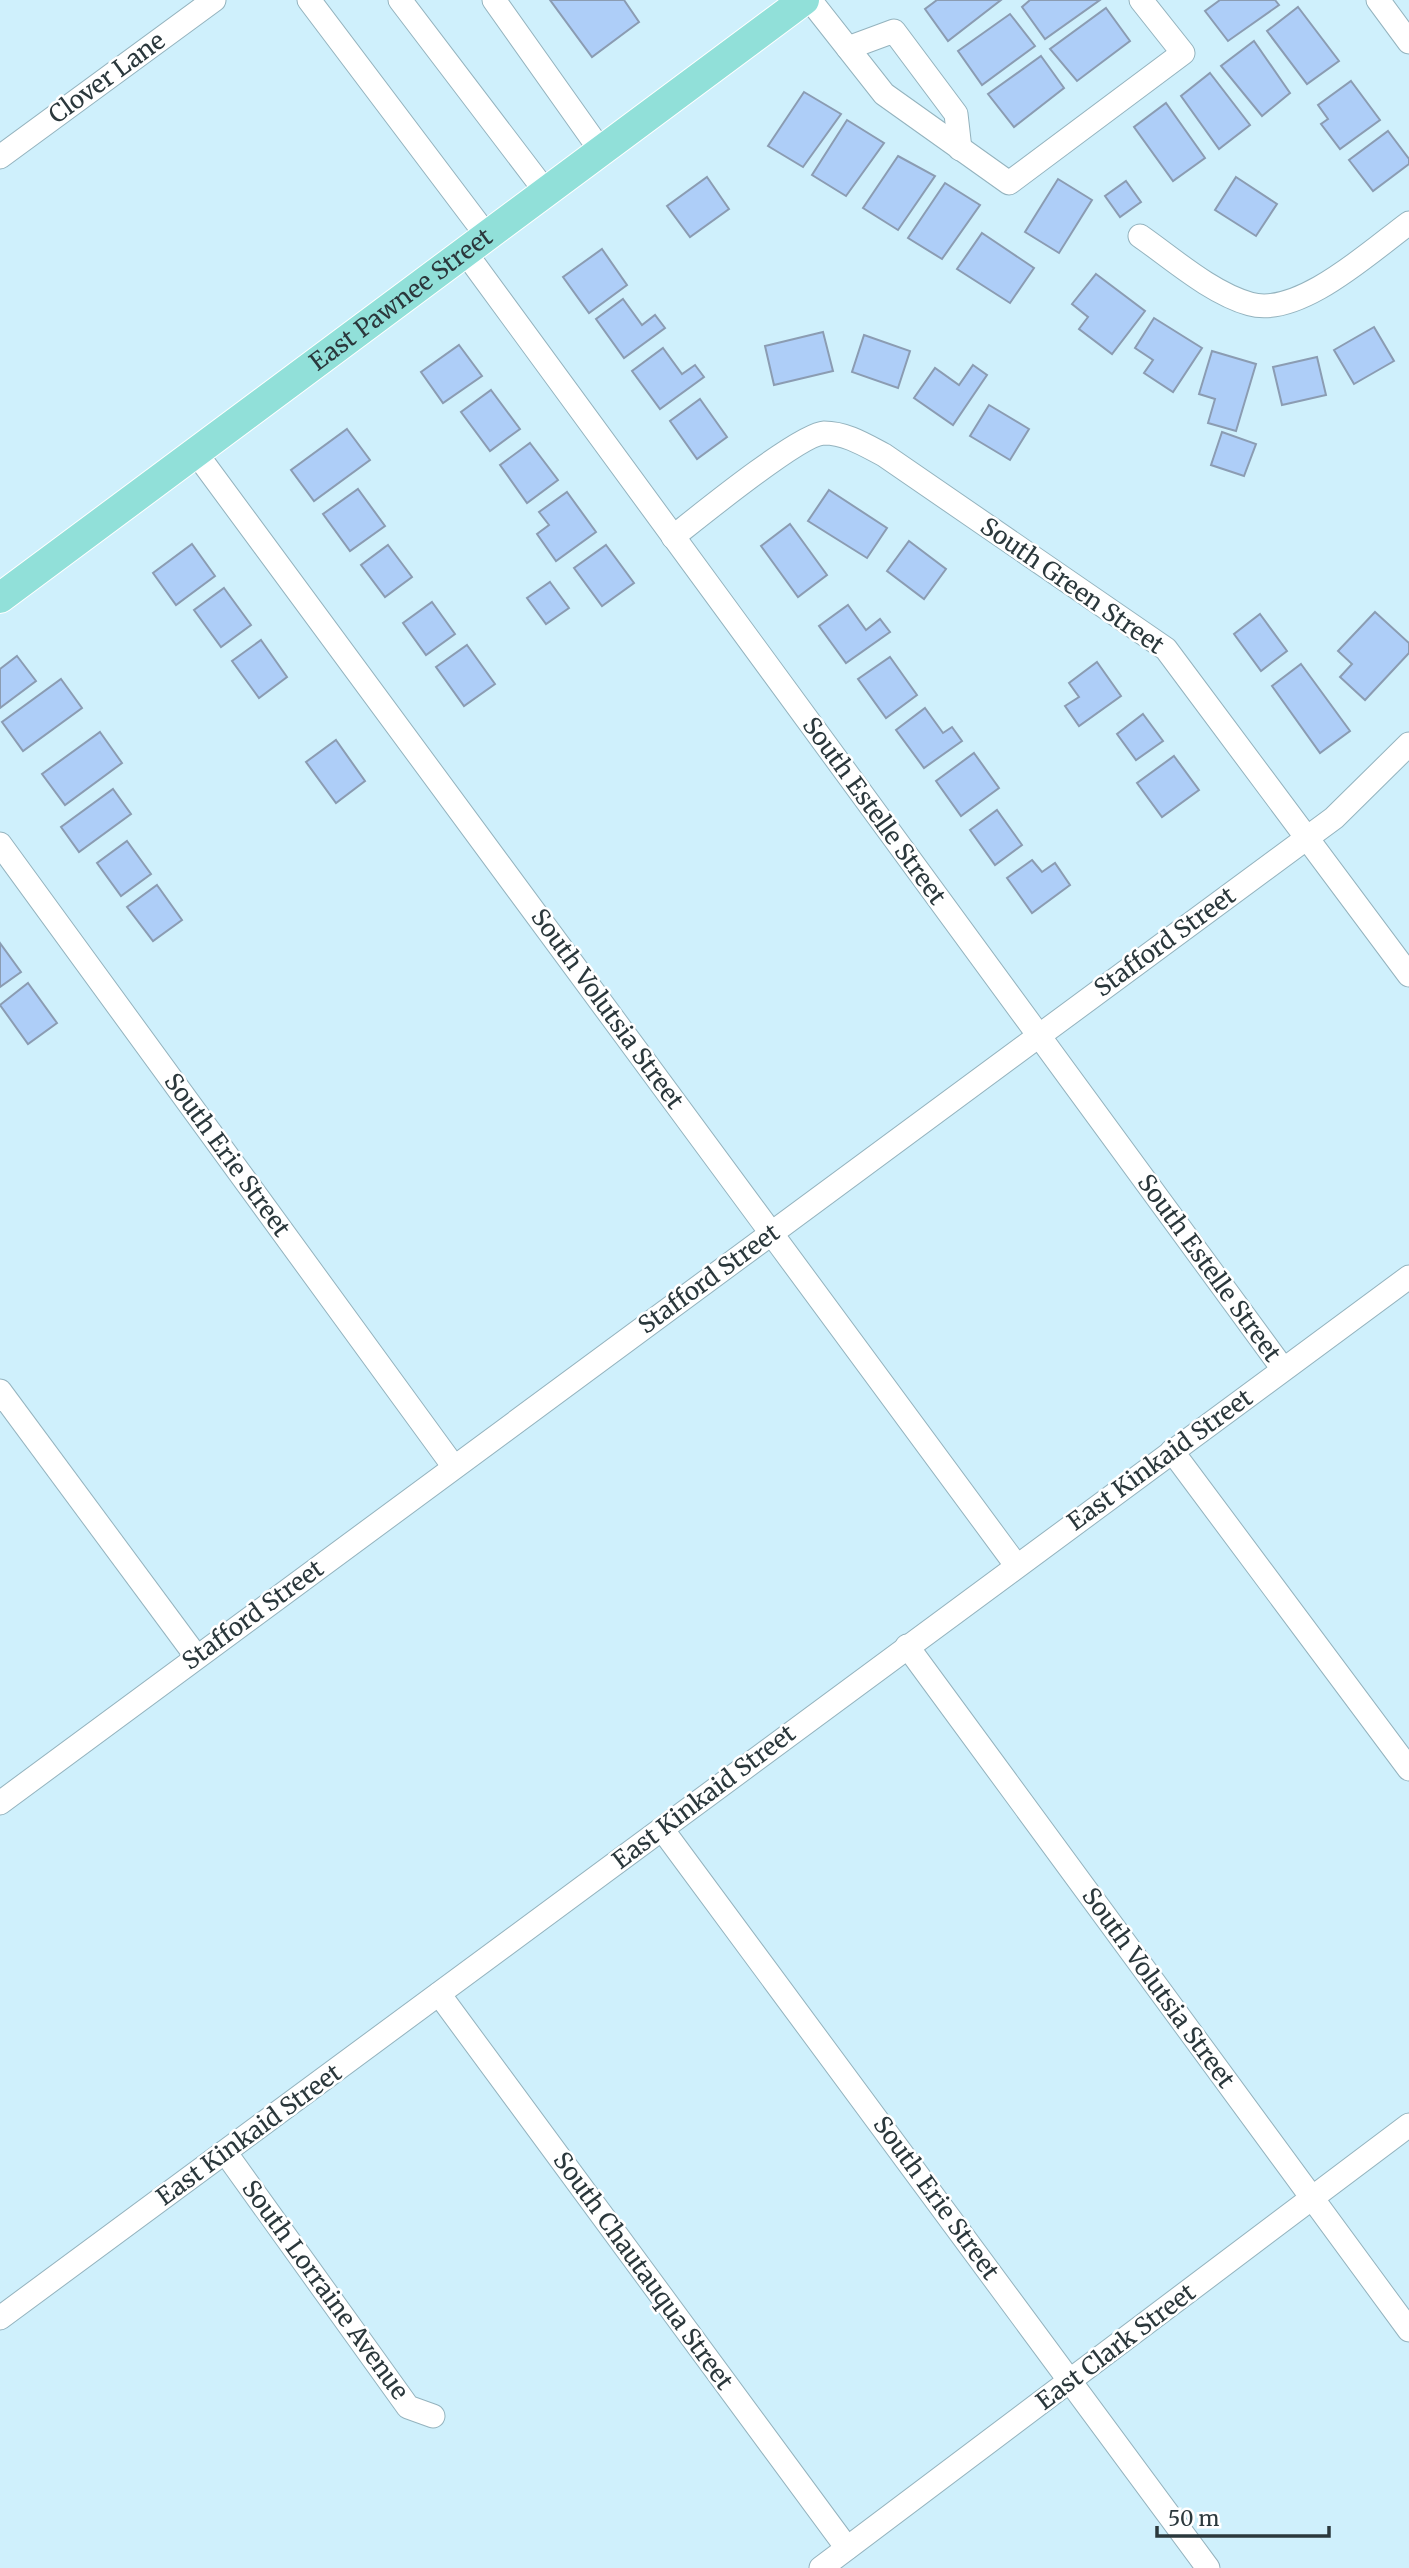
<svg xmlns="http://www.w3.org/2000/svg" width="1409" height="2568" viewBox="0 0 1409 2568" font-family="Merriweather,serif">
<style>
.building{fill:#aecef8;stroke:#8b9cb2;stroke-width:2}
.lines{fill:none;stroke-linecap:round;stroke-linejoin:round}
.minor-casing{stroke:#94b3be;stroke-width:25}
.major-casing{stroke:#fff;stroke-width:32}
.minor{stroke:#fff;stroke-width:23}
.major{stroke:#91e0d9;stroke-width:30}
.labels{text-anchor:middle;stroke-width:5;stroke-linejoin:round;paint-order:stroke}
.street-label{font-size:24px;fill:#2b383c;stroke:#fff}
</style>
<rect width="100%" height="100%" fill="#cff0fc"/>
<g class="building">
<path d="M550 0H624L639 22 592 57Z"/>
<path d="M937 0H1001L948 41 925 9Z"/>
<path d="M1030 0H1100L1045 39 1022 7Z"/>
<path d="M1220 0H1275L1279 5 1228 41 1205 11Z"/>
<path d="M1298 7 1339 61 1307 84 1267 31Z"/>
<path d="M1106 8 1130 41 1077 81 1050 49Z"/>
<path d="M1010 14 1035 46 982 85 958 51Z"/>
<path d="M1254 41 1290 93 1262 116 1221 66Z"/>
<path d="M1041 56 1064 88 1014 127 988 94Z"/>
<path d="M1210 73 1250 125 1219 149 1181 96Z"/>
<path d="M1351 81 1380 120 1340 149 1321 124 1328 119 1318 105Z"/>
<path d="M804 92 841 114 803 167 768 146Z"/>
<path d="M1166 103 1205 158 1173 181 1134 127Z"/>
<path d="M847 120 884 143 846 196 812 175Z"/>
<path d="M1388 131 1409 159V164L1373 191 1349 160Z"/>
<path d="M898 156 935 176 898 230 863 208Z"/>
<path d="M707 177 729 209 690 237 667 206Z"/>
<path d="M1236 177 1277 204 1256 236 1215 210Z"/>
<path d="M1058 179 1092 200 1059 253 1025 232Z"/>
<path d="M1126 181 1141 202 1120 217 1105 196Z"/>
<path d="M945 183 980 205 942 259 908 238Z"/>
<path d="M982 233 1034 268 1010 303 957 269Z"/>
<path d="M602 249 627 285 589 313 563 277Z"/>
<path d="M1096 274 1145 311 1112 354 1079 329 1088 317 1072 304Z"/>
<path d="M623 299 642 325 655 315 665 328 624 358 596 319Z"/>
<path d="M1154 318 1202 348 1173 392 1144 373 1153 360 1135 348Z"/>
<path d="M1374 327 1394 361 1354 384 1334 350Z"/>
<path d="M823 332 833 371 774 385 765 346Z"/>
<path d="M864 335 910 351 898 388 852 372Z"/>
<path d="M459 345 482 376 443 403 421 372Z"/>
<path d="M663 348 682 374 695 365 704 377 660 409 632 371Z"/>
<path d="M1212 351 1256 364 1236 431 1208 423 1215 399 1199 394Z"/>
<path d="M1317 357 1326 395 1282 405 1273 367Z"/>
<path d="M973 365 987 375 953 425 914 398 935 368 959 385Z"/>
<path d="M491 390 520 429 490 451 461 412Z"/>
<path d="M700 399 727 437 697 459 670 421Z"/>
<path d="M989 405 1029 429 1010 460 970 436Z"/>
<path d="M347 429 370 460 314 501 291 470Z"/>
<path d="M1222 432 1256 444 1244 476 1211 465Z"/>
<path d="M530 443 558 480 527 503 500 465Z"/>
<path d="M358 489 385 526 350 551 323 514Z"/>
<path d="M829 490 887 528 867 558 808 521Z"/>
<path d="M567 492 596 532 556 561 537 534 549 525 539 512Z"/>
<path d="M790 524 827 575 798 597 761 546Z"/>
<path d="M909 541 946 569 924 599 887 571Z"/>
<path d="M192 544 215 576 176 605 153 573Z"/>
<path d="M388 545 412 577 385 597 361 565Z"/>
<path d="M606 545 634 583 602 606 574 568Z"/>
<path d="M550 582 569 608 546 624 527 598Z"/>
<path d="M224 588 251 625 221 647 194 610Z"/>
<path d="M432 602 455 634 426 655 403 623Z"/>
<path d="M848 605 866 630 880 619 890 632 846 663 819 626Z"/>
<path d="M1375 612 1409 643V653L1365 700 1340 677 1352 664 1338 651Z"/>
<path d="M1260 614 1287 651 1261 671 1234 634Z"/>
<path d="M261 640 287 677 259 698 232 661Z"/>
<path d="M467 645 495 684 464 706 436 667Z"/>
<path d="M17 656 36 681 0 708V669Z"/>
<path d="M890 657 917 695 886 718 858 679Z"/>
<path d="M1097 662 1121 696 1079 726 1065 706 1079 697 1069 683Z"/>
<path d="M1301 664 1350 731 1320 753 1272 686Z"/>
<path d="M61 679 82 708 23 751 2 722Z"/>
<path d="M925 708 943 733 952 727 962 741 924 768 896 730Z"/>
<path d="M1143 714 1163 741 1136 760 1117 734Z"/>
<path d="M100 732 122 763 65 805 42 774Z"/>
<path d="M336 740 365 781 336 803 306 762Z"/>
<path d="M974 753 999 788 961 816 936 781Z"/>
<path d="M1174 756 1199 790 1162 817 1137 783Z"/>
<path d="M113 789 131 814 79 852 61 827Z"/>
<path d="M997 810 1022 845 995 865 970 830Z"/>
<path d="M127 841 151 874 121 896 97 863Z"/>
<path d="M1032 860 1042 872 1055 863 1070 885 1032 913 1007 878Z"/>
<path d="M157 885 182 920 153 941 127 907Z"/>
<path d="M0 943 21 972 0 987Z"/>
<path d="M28 983 57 1023 28 1044 0 1005Z"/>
</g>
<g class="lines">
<defs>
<g id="minor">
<path d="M309 0 487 236"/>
<path d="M400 0 546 192"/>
<path d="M494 0 601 151"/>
<path d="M810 0 884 94 1009 183 1183 53 1141 0"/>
<path d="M1378 0 1409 42"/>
<path d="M848 48 894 31 956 114 960 149"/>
<path d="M0 157 214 0"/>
<path d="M1140 236C1173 259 1211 293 1250 304 1299 318 1372 250 1409 223"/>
<path d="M465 252 1283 1369"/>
<path d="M196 453 1016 1565"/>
<path d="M673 537C697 518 800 434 824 433 846 433 865 445 884 455L1166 649 1409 975"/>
<path d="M0 844 454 1467"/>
<path d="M0 1391 196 1656"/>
<path d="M1172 1451 1409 1769"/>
<path d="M907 1646 1409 2330"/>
<path d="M0 1803 1334 818 1409 744"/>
<path d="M662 1829 1208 2568"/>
<path d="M439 1994 847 2548"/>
<path d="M225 2152 408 2407 433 2416"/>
<path d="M0 2318 1409 1277"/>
<path d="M821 2568 1409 2125"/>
</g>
<g id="major">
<path id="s1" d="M0 598 804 0"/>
</g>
</defs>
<use href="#minor" class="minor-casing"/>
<use href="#major" class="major-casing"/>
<use href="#minor" class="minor"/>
<use href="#major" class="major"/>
</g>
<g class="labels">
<g class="street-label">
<text transform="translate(107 78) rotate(-36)" y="8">Clover Lane</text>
<text dy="8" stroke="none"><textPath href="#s1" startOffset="500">East Pawnee Street</textPath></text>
<text transform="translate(1072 586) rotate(35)" y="8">South Green Street</text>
<text transform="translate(874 811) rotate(54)" y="8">South Estelle Street</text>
<text transform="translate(1165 942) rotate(-36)" y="8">Stafford Street</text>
<text transform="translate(607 1009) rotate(54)" y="8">South Volutsia Street</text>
<text transform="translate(227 1155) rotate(54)" y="8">South Erie Street</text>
<text transform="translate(1209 1268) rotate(54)" y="8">South Estelle Street</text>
<text transform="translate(709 1279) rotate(-36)" y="8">Stafford Street</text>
<text transform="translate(1160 1460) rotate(-36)" y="8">East Kinkaid Street</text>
<text transform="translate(253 1615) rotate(-36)" y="8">Stafford Street</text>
<text transform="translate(704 1797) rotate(-37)" y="8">East Kinkaid Street</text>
<text transform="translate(1158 1988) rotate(54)" y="8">South Volutsia Street</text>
<text transform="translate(249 2135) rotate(-36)" y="8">East Kinkaid Street</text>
<text transform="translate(936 2198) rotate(54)" y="8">South Erie Street</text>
<text transform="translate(643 2271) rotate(54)" y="8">South Chautauqua Street</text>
<text transform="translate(325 2290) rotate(54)" y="8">South Lorraine Avenue</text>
<text transform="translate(1116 2347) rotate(-37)" y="8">East Clark Street</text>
</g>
</g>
<path d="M1157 2526v10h172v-10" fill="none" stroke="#2b383c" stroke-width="3.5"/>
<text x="1168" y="2526" font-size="21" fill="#2b383c" stroke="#ffffff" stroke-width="5" paint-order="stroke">50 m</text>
</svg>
